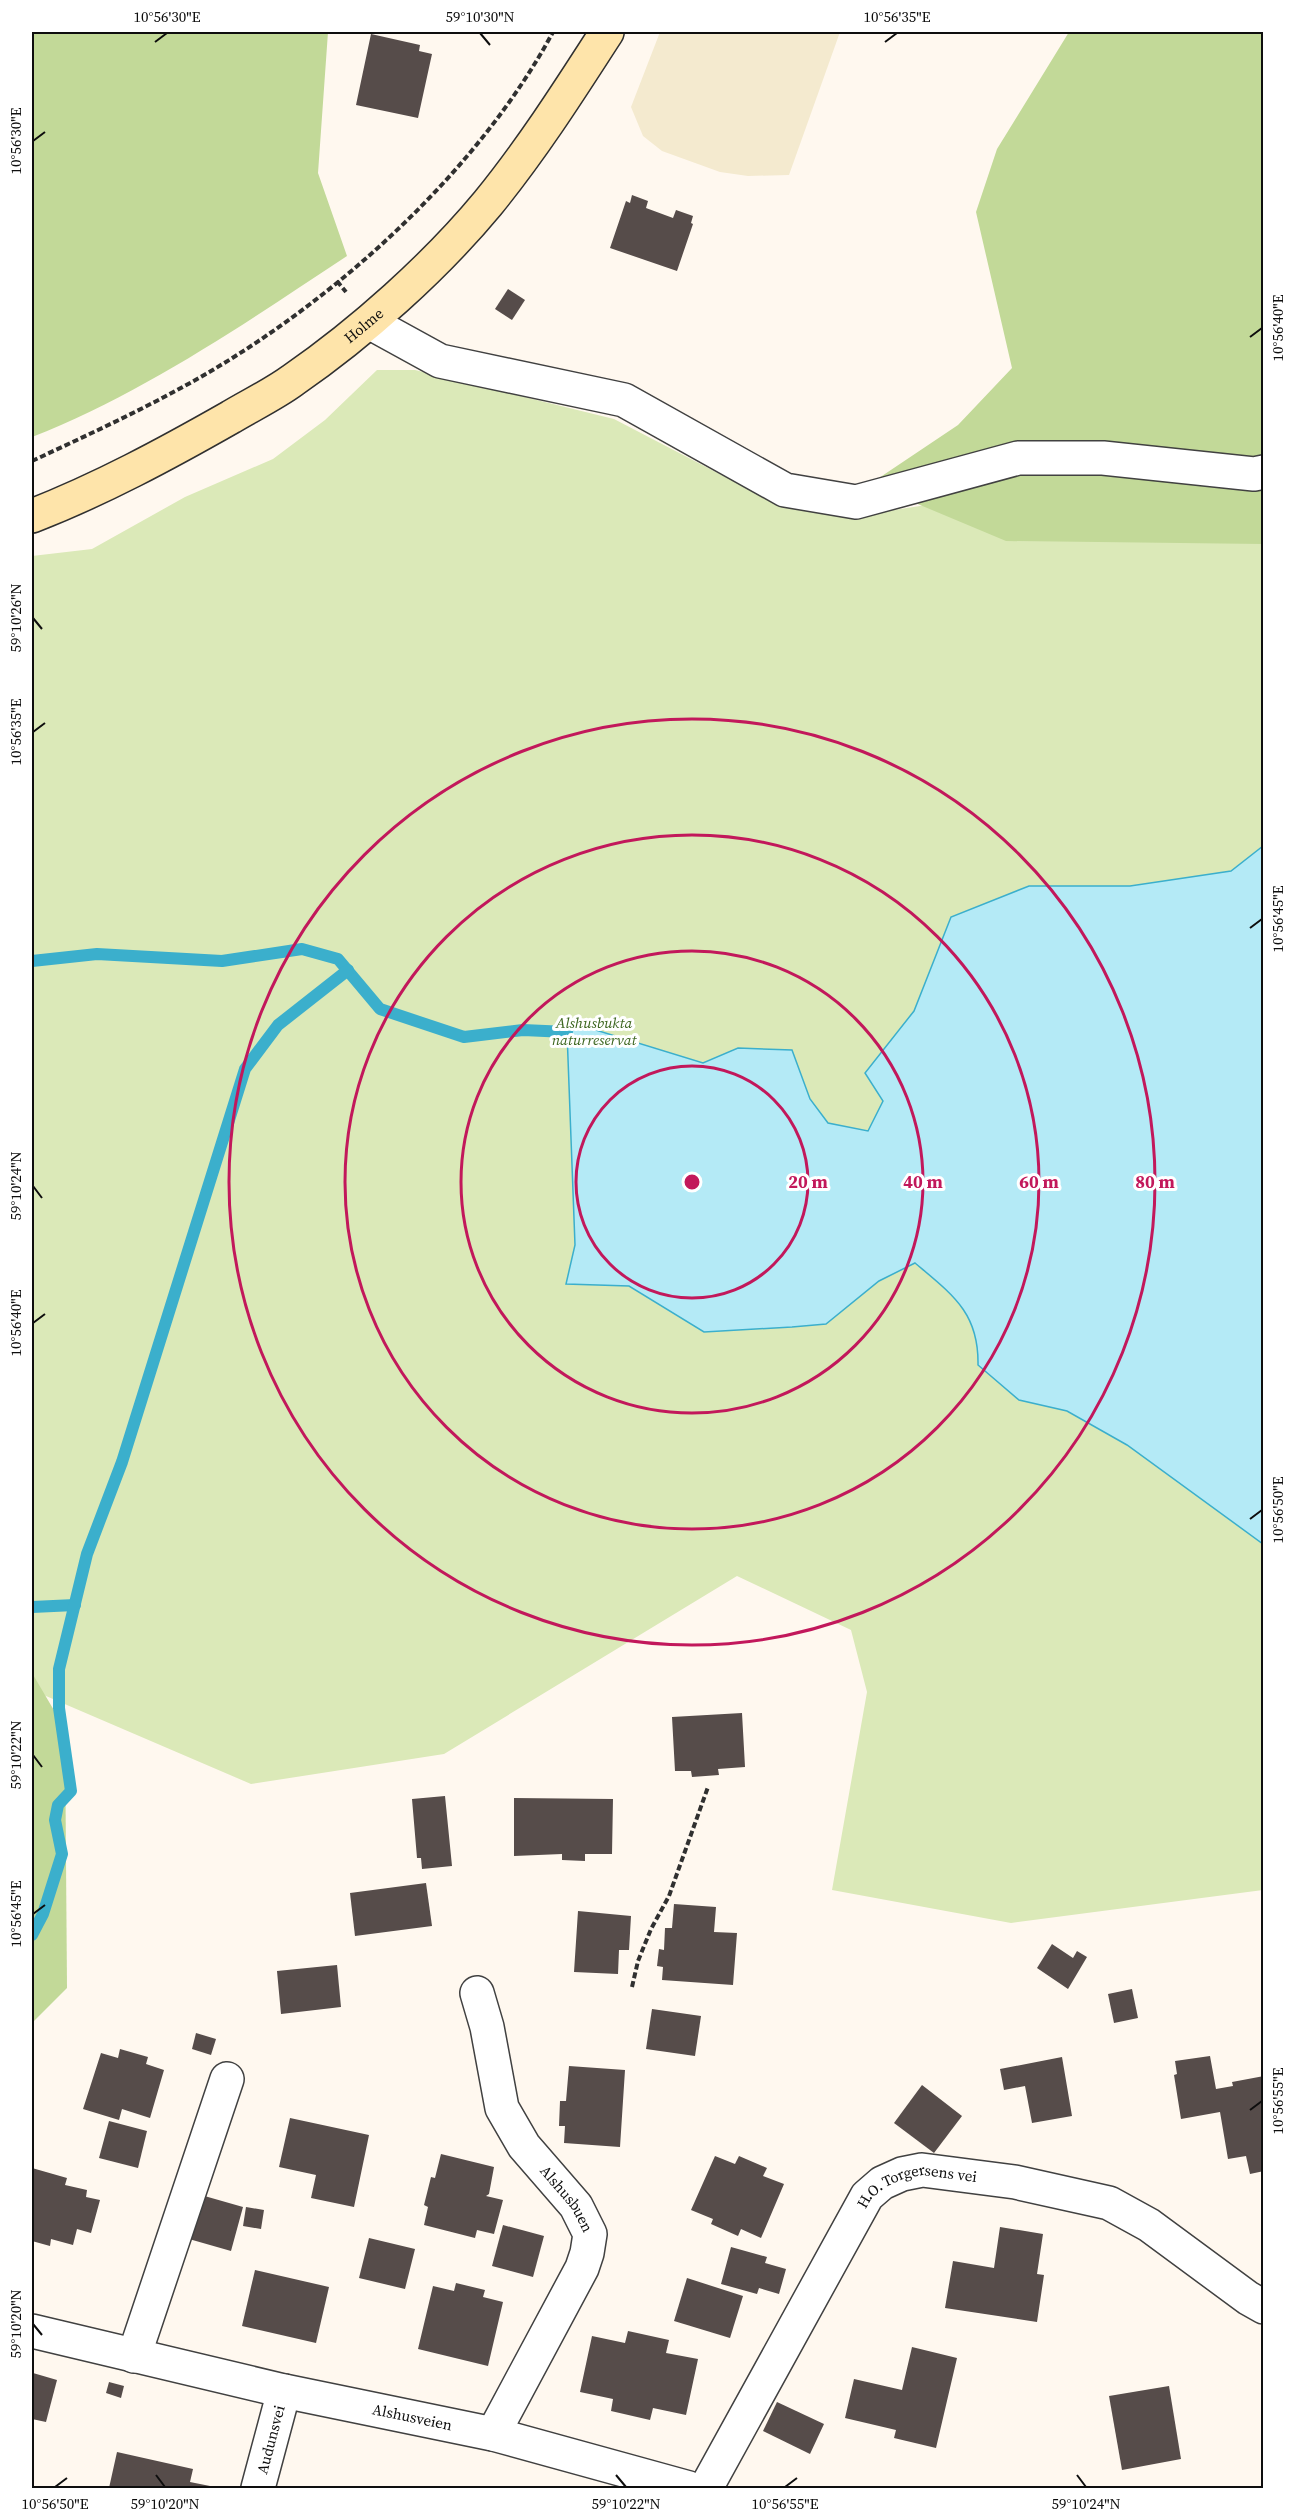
<svg xmlns="http://www.w3.org/2000/svg" width="1295" height="2520" viewBox="0 0 1295 2520" font-family="'Source Serif 4',serif">
<style>
.farmland{fill:#f4eacf}
.green{fill:#dbe9b8}
.forest{fill:#c2d998}
.water{fill:#b4eaf6;stroke:#3bafcc;stroke-width:1.5}
.lines{fill:none;stroke-linecap:round;stroke-linejoin:round}
.stream{stroke:#3bafcc;stroke-width:12}
.building{fill:#564c4a}
.street-casing{stroke:#414141;stroke-width:36}
.secondary-casing{stroke:#303030;stroke-width:36}
.path{stroke:#303030;stroke-width:4;stroke-dasharray:6 3;stroke-linecap:butt}
.street{stroke:#fff;stroke-width:33}
.secondary{stroke:#fee4aa;stroke-width:33}
.ticks{fill:none;stroke:#0e0e0e;stroke-width:2}
.ring{fill:none;stroke:#c2185b;stroke-width:3}
.labels{text-anchor:middle;stroke-width:6;stroke-linejoin:round;paint-order:stroke}
.street-label{font-size:15px;fill:#0e0e0e;stroke:#fff}
.park-label{font-size:15px;font-style:italic;fill:#3b651e;stroke:#fff}
.centre{fill:#c2185b;stroke:#fff;stroke-width:3}
.ring-label{font-size:18px;text-anchor:middle;font-weight:bold;fill:#c2185b;stroke:#fff;stroke-width:6;stroke-linejoin:round;paint-order:stroke}
.neatline{fill:none;stroke:#0e0e0e;stroke-width:2}
.ticks-label{font-size:15px;text-anchor:middle;fill:#0e0e0e}
</style>
<rect width="100%" height="100%" fill="#fff8ef"/>
<path class="farmland" d="M660 32H840L789 175 748 176 720 172 662 151 643 136 631 107Z"/>
<path class="green" d="M377 370H415L614 419 735 482 810 512 861 515 933 504 1263 490V1890L1011 1923 832 1890 867 1692 851 1630 737 1576 444 1754 251 1784 32 1690V556L92 549 185 497 273 459 325 420Z"/>
<g class="forest">
<path d="M32 32H328L318 173 347 256C247 322 144 393 32 437Z"/>
<path d="M1069 32H1263V544L1006 541 870 484 958 425 1012 368 976 212 997 149Z"/>
<path d="M32 1673 65 1729 67 1988 32 2023Z"/>
</g>
<path class="water" d="M1263 846V1544L1127 1445 1067 1411 1019 1400 978 1365C979 1313 953 1295 915 1263L879 1281 826 1324 792 1327 704 1332 629 1286 566 1284 575 1245 567 1032 586 1027 703 1063 738 1048 792 1050 810 1099 828 1123 868 1131 883 1101 865 1073 914 1011 951 917 1029 886H1130L1231 871Z"/>
<g class="lines">
<g class="stream">
<path d="M32 961 97 954 222 961 302 949 338 959 380 1009 464 1037 523 1030 567 1032"/>
<path d="M32 1607 75 1605"/>
<path d="M32 1935 43 1914 62 1854 55 1820 58 1805 71 1791 59 1708V1669L87 1554 122 1462 245 1069 278 1025 348 970"/>
</g>
</g>
<g class="building">
<path d="M371 34 420 45 419 51 432 54 418 118 356 105Z"/>
<path d="M632 195 648 201 646 208 673 218 676 210 693 216 691 223 693 224 677 271 610 248 626 201 630 203Z"/>
<path d="M508 289 525 300 512 320 495 309Z"/>
<path d="M742 1713 745 1767 718 1769 719 1775 692 1777 691 1771H675L672 1717Z"/>
<path d="M445 1796 452 1866 422 1869 421 1858H417L412 1799Z"/>
<path d="M514 1798 613 1799 612 1854H585V1861L562 1860V1854L514 1856Z"/>
<path d="M426 1883 432 1926 355 1936 350 1893Z"/>
<path d="M674 1904 716 1907 714 1932 737 1933 733 1985 662 1980 663 1967 657 1966 659 1949 664 1950 665 1928H672Z"/>
<path d="M578 1911 631 1916 629 1950H619L618 1974 574 1972Z"/>
<path d="M1052 1944 1073 1958 1077 1951 1087 1957 1068 1989 1037 1968Z"/>
<path d="M337 1965 341 2007 281 2014 277 1971Z"/>
<path d="M1132 1989 1138 2018 1114 2023 1108 1994Z"/>
<path d="M652 2009 701 2016 695 2056 646 2049Z"/>
<path d="M196 2033 216 2039 211 2055 192 2049Z"/>
<path d="M120 2049 148 2057 146 2064 164 2070 150 2118 122 2109 119 2120 83 2109 101 2053 118 2058Z"/>
<path d="M1210 2056 1216 2089 1233 2086 1232 2082 1264 2076V2171L1250 2174 1246 2156 1228 2159 1220 2112 1181 2119 1174 2075 1177 2074 1175 2061Z"/>
<path d="M1062 2057 1072 2116 1032 2123 1025 2086 1004 2090 1000 2069Z"/>
<path d="M569 2066 625 2070 620 2147 564 2143 565 2126H559L560 2101H566Z"/>
<path d="M922 2085 962 2116 934 2153 894 2123Z"/>
<path d="M290 2118 369 2135 354 2207 311 2198 316 2175 279 2167Z"/>
<path d="M109 2121 147 2131 138 2168 99 2158Z"/>
<path d="M441 2154 494 2167 489 2194 486 2196 503 2200 494 2234 477 2230 475 2238 424 2225 428 2207 424 2205 431 2177 435 2178Z"/>
<path d="M715 2156 735 2164 739 2156 767 2168 763 2176 784 2184 761 2238 741 2229 738 2236 711 2224 713 2219 691 2210Z"/>
<path d="M32 2168 67 2178 65 2185 87 2190 86 2197 100 2200 91 2233 77 2229 73 2245 51 2239 50 2246 32 2241Z"/>
<path d="M201 2195 243 2207 231 2251 189 2239Z"/>
<path d="M246 2207 264 2210 261 2229 243 2226Z"/>
<path d="M503 2225 544 2236 533 2277 492 2266Z"/>
<path d="M1000 2227 1043 2234 1037 2274 1044 2275 1037 2322 945 2308 953 2261 994 2268Z"/>
<path d="M369 2238 415 2249 405 2289 359 2278Z"/>
<path d="M731 2247 767 2257 765 2263 786 2269 779 2294 759 2288 757 2294 721 2284Z"/>
<path d="M255 2270 329 2287 316 2343 242 2326Z"/>
<path d="M687 2278 743 2296 730 2338 674 2321Z"/>
<path d="M456 2283 485 2290 483 2297 503 2302 488 2366 418 2349 433 2286 454 2291Z"/>
<path d="M628 2331 669 2340 666 2353 698 2359 686 2415 653 2408 650 2420 611 2411 613 2399 580 2392 592 2336 625 2343Z"/>
<path d="M912 2347 957 2358 936 2448 894 2438 896 2430 845 2418 854 2379 902 2390Z"/>
<path d="M33 2373 57 2380 46 2422 32 2419Z"/>
<path d="M109 2382 124 2386 121 2398 106 2393Z"/>
<path d="M1169 2386 1181 2459 1122 2470 1109 2396Z"/>
<path d="M777 2402 824 2424 810 2454 763 2431Z"/>
<path d="M117 2452 193 2469 190 2482 210 2486V2488H109Z"/>
</g>
<g class="lines">
<defs>
<g id="street">
<path d="M369 322 440 361 624 400 785 490 856 502 1018 458H1103L1254 474 1264 472"/>
<path id="s1" d="M477 1993 487 2027 502 2108 524 2146 576 2206 590 2234 587 2253 582 2268 493 2434"/>
<path id="s2" d="M32 2331 284 2391 493 2434 689 2488"/>
<path d="M134 2356 227 2079"/>
<path id="s3" d="M258 2488 284 2391"/>
<path id="s4" d="M706 2488 867 2196 882 2183 902 2174 922 2170 1015 2182 1109 2203 1149 2225 1248 2298 1264 2307"/>
</g>
<g id="secondary">
<path id="s5" d="M32 516C101 489 166 454 231 417 251 405 274 394 293 380 361 333 435 267 488 203 532 149 569 91 607 32"/>
</g>
</defs>
<use href="#street" class="street-casing"/>
<use href="#secondary" class="secondary-casing"/>
<g class="path">
<path d="M337 281 346 292"/>
<path d="M32 461C92 433 153 405 211 371 343 293 480 168 553 32"/>
<path d="M632 1987 638 1961 651 1929 669 1896 708 1787"/>
</g>
<use href="#street" class="street"/>
<use href="#secondary" class="secondary"/>
</g>
<path class="ticks" d="M480 33 490 45M155 42 167 33M885 42 897 33M33 141 45 132M1250 337 1262 328M33 618 42 629M33 732 45 723M1250 928 1262 919M33 1186 42 1198M33 1323 45 1314M1250 1519 1262 1510M33 1755 42 1767M33 1914 45 1905M1250 2110 1262 2101M33 2324 42 2335M156 2475 165 2487M616 2475 626 2487M1077 2475 1086 2487M55 2487 67 2478M785 2487 797 2478"/>
<g class="ring">
<circle cx="692" cy="1182" r="116"/>
<circle cx="692" cy="1182" r="231"/>
<circle cx="692" cy="1182" r="347"/>
<circle cx="692" cy="1182" r="463"/>
</g>
<g class="labels">
<g class="street-label">
<text dy="5" stroke="none"><textPath href="#s5" startOffset="384">Holme</textPath></text>
<text dy="5" stroke="none"><textPath href="#s4" startOffset="386">H.O. Torgersens vei</textPath></text>
<text dy="5" stroke="none"><textPath href="#s1" startOffset="230">Alshusbuen</textPath></text>
<text dy="5" stroke="none"><textPath href="#s2" startOffset="390">Alshusveien</textPath></text>
<text dy="5" stroke="none"><textPath href="#s3" startOffset="50">Audunsvei</textPath></text>
</g>
<g class="park-label">
<text x="594" y="1028">Alshusbukta<tspan x="594" dy="17">naturreservat</tspan></text>
</g>
</g>
<circle cx="692" cy="1182" r="9" class="centre"/>
<g class="ring-label">
<text x="808" y="1188">20 m</text>
<text x="923" y="1188">40 m</text>
<text x="1039" y="1188">60 m</text>
<text x="1155" y="1188">80 m</text>
</g>
<rect width="1295" height="2520" fill="none" stroke="#ffffff" stroke-width="66"/>
<rect x="33" y="33" width="1229" height="2454" class="neatline"/>
<g class="ticks-label">
<text x="167" y="22">10°56'30"E</text>
<text x="480" y="22">59°10'30"N</text>
<text x="897" y="22">10°56'35"E</text>
<text transform="translate(16 141) rotate(-90)" y="5">10°56'30"E</text>
<text transform="translate(1278 328) rotate(-90)" y="5">10°56'40"E</text>
<text transform="translate(16 618) rotate(-90)" y="5">59°10'26"N</text>
<text transform="translate(16 732) rotate(-90)" y="5">10°56'35"E</text>
<text transform="translate(1278 919) rotate(-90)" y="5">10°56'45"E</text>
<text transform="translate(16 1186) rotate(-90)" y="5">59°10'24"N</text>
<text transform="translate(16 1323) rotate(-90)" y="5">10°56'40"E</text>
<text transform="translate(1278 1510) rotate(-90)" y="5">10°56'50"E</text>
<text transform="translate(16 1755) rotate(-90)" y="5">59°10'22"N</text>
<text transform="translate(16 1914) rotate(-90)" y="5">10°56'45"E</text>
<text transform="translate(1278 2101) rotate(-90)" y="5">10°56'55"E</text>
<text transform="translate(16 2324) rotate(-90)" y="5">59°10'20"N</text>
<text x="55" y="2509">10°56'50"E</text>
<text x="165" y="2509">59°10'20"N</text>
<text x="626" y="2509">59°10'22"N</text>
<text x="785" y="2509">10°56'55"E</text>
<text x="1086" y="2509">59°10'24"N</text>
</g>
</svg>
